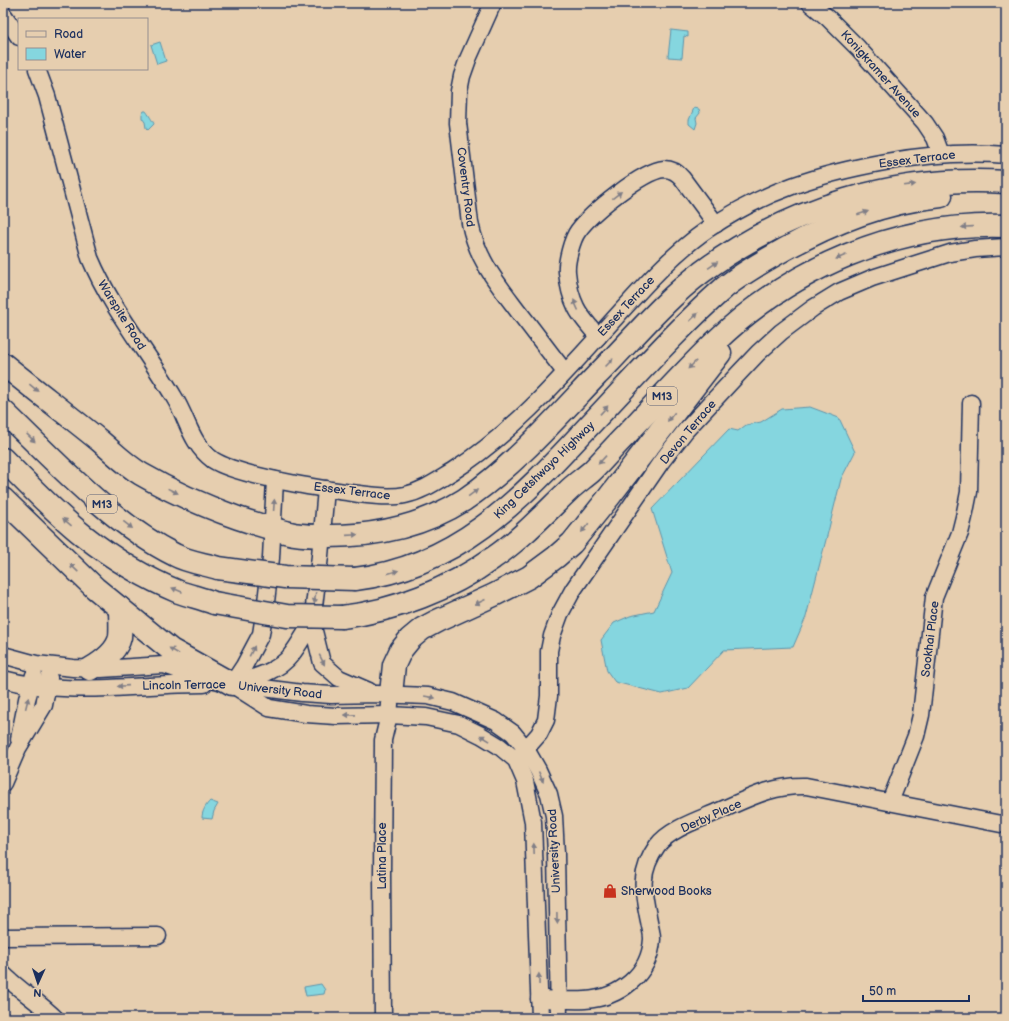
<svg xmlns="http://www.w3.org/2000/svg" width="1009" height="1021" viewBox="0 0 1009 1021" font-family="'Balsamiq Sans',sans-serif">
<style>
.water{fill:#85d6df;stroke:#5b93ab}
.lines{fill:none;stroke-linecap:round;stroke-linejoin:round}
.minor-casing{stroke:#1b2f5e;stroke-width:19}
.highway-casing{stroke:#1b2f5e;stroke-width:25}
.minor{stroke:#e6ceaf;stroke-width:16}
.highway{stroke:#e6ceaf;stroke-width:22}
.highway-bridge-casing{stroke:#1b2f5e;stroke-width:25;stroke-linecap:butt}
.highway-bridge{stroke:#e6ceaf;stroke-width:22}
.oneway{fill:#807e86}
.labels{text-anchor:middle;stroke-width:3;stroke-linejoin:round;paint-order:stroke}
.shield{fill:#e6ceaf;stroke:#585f76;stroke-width:1}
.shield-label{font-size:11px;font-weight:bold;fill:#1b2f5e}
.street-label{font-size:12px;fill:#1b2f5e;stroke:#e6ceaf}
.poi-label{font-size:12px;fill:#1b2f5e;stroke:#e6ceaf;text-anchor:start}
</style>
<rect width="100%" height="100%" fill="#e6ceaf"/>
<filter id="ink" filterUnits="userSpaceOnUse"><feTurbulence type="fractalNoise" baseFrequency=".025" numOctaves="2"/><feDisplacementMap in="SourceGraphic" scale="8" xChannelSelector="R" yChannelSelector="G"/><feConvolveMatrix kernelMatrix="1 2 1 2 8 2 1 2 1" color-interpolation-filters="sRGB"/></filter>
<g filter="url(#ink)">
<g class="water">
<path d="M671 30 688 32V37L684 36 682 58 668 57Z"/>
<path d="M160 42 166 61 157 64 151 45Z"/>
<path d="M694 108 699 109 700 113 696 118 697 123 695 129 689 124V120Z"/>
<path d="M144 111H146C147 112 154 123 154 124L148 130 146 128 145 122 142 118V114Z"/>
<path d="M810 407 839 418 855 452 841 479 828 532 806 617 793 647 724 650 688 688 662 694 615 682 607 671 601 640 614 623 630 616 654 611 672 573 652 509 729 429 738 431 746 425 761 422 782 409Z"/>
<path d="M210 801 218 804 214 811 212 819 202 818C202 811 206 805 210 801Z"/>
<path d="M321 984 325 990 324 994 306 996 304 987Z"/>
</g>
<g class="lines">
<defs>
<g id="minor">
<path d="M493 3 468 59 462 76 459 91 458 123 470 223C477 259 497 283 518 311 534 331 549 352 565 372"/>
<path d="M810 3 828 18 858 48 925 123 935 138 941 154"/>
<path d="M3 14 19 37"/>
<path d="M37 69 47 96 90 258C111 308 146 350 174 397 188 419 190 443 213 460 230 471 275 480 296 484 317 488 338 491 359 494 374 496 391 498 405 495 423 491 437 481 452 472 514 433 567 371 616 317 644 286 673 253 708 229 764 191 819 174 885 162 925 155 965 151 1006 155"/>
<path d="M598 337C591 327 581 318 576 307 571 297 568 283 567 272 566 262 572 239 578 231 591 213 642 171 664 169 672 169 677 172 682 178L716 224"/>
<path d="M326 489 320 556 312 623 322 663 339 678 369 691"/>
<path d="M3 655 36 664 73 668 101 669 164 665 193 675 232 684 302 693 331 695 377 694 428 696 453 702 496 721 513 733 526 749 538 770 549 794 554 816 556 854 559 1018"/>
<path d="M3 679C68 697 138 684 204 684"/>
<path d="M239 682C257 677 280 670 291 655 299 645 305 633 312 623"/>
<path d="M232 684 244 666 261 634 266 602 271 558 275 480"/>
<path d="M236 687 269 708 306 714 336 716 389 715 426 717 459 724 481 735 499 746 516 760 525 781 533 822 540 1018"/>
<path d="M19 739 27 699 34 675"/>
<path d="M516 760 539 734 546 720 549 696V651L552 636 560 614 573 590 661 462 686 430 740 372 758 353 781 332 813 308 839 292 872 278 950 253 975 249 1006 247"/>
<path d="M3 783 18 748 44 705 49 678"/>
<path d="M890 802 916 736 921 715 934 597 960 533 964 517 969 492 971 403"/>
<path d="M3 937 158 936"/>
<path d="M3 974C19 990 39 1002 55 1018"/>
<path d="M539 999C554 999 570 1001 585 1000 619 998 650 975 652 939 652 933 650 927 649 921 643 892 638 873 657 846 669 829 701 819 719 811 749 798 772 785 806 786L1006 825"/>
<path d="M383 1018 382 876 383 740 389 715 390 704"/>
</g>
<g id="highway">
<path d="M3 364C35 390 68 415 100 441 113 452 126 465 141 474 172 492 204 506 238 518 256 524 275 530 294 534 306 536 318 536 329 536 377 536 423 526 464 500 513 467 556 418 597 375 631 341 663 301 702 272 790 207 896 175 1006 182"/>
<path d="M3 411C54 460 112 524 175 555 188 562 205 564 218 568"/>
<path d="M3 459C29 485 54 512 83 535 112 558 145 578 179 592 191 596 203 599 214 603"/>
<path d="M3 499 95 588 171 650 232 684"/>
<path d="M355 579C456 567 519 501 585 430 631 382 674 332 724 288 742 273 764 261 785 249 834 222 884 202 941 196"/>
<path d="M342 617C395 611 450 589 493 558 521 539 544 514 568 491 575 484 584 478 592 471 603 460 614 447 625 436 654 405 683 373 714 343 791 268 897 222 1006 226"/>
<path d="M90 669C102 662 117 651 120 637 121 627 120 617 120 608"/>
<path d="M391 694 394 665 401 650 410 639 422 629 437 621 494 595 529 577 556 557 572 543 609 497 720 353"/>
</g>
</defs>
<use href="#minor" class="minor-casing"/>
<use href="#highway" class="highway-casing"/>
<use href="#minor" class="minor"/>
<use href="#highway" class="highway"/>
<defs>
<g id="highway-bridge">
<path d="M218 568 285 577 355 579"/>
<path d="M214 603 287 616 342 617"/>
</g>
</defs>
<use href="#highway-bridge" class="highway-bridge-casing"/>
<use href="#highway-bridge" class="highway-bridge"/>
</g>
<defs><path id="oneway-solid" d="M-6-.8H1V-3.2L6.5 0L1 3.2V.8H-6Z"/></defs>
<g class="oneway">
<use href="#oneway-solid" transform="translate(910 185) rotate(-7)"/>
<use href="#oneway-solid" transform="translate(617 195) rotate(-38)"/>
<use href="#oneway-solid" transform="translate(863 213) rotate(-17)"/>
<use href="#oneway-solid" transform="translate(967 227) rotate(176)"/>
<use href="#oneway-solid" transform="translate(841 257) rotate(157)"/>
<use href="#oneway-solid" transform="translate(713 265) rotate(-35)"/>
<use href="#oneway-solid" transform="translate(576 305) rotate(-114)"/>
<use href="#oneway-solid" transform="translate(694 317) rotate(-43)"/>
<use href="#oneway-solid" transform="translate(609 363) rotate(-46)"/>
<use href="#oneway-solid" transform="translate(692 365) rotate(135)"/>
<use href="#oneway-solid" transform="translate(34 388) rotate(39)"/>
<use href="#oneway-solid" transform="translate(604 410) rotate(-47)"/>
<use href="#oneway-solid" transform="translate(671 417) rotate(128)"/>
<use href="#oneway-solid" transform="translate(31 438) rotate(44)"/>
<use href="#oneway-solid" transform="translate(602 460) rotate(133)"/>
<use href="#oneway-solid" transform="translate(173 491) rotate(26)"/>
<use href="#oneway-solid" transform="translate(473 493) rotate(-36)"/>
<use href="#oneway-solid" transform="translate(274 505) rotate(-86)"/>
<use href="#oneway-solid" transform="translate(67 522) rotate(-140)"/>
<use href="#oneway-solid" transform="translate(128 525) rotate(38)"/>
<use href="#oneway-solid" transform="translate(585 528) rotate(129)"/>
<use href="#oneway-solid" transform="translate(352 535) rotate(-4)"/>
<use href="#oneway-solid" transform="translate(74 568) rotate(-136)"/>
<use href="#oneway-solid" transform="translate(393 572) rotate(-16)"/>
<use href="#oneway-solid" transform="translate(177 590) rotate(-157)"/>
<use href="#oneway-solid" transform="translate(315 598) rotate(97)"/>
<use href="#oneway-solid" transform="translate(480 602) rotate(156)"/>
<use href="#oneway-solid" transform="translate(174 651) rotate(-148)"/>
<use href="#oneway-solid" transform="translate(252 651) rotate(-63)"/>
<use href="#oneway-solid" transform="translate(322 660) rotate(63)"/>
<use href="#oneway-solid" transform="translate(123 686) rotate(176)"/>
<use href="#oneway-solid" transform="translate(430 697) rotate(10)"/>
<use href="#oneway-solid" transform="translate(27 703) rotate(-76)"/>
<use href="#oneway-solid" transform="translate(350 715) rotate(179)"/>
<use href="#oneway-solid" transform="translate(485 738) rotate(-149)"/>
<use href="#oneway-solid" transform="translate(541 777) rotate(66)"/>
<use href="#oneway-solid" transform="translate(534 849) rotate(-92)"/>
<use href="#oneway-solid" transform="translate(557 918) rotate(89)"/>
<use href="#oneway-solid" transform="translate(539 979) rotate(-91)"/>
</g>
</g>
<defs>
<symbol id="shop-bare" viewBox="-9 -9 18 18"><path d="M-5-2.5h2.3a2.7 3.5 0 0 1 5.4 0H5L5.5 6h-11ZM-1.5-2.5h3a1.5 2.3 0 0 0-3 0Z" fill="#c8321e" stroke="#e6ceaf" stroke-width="2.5" paint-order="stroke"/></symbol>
</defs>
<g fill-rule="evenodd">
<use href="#shop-bare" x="600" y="881" width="20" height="20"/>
</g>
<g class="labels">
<g class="shield">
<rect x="647" y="387" width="30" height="18" rx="3"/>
<rect x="87" y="495" width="30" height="18" rx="3"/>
</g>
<g class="shield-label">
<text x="662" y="400">M13</text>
<text x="102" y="508">M13</text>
</g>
<g class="street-label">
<text transform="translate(881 74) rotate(48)" y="4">Konigkramer Avenue</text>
<text transform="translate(917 159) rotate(-7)" y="4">Essex Terrace</text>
<text transform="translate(466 187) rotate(83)" y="4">Coventry Road</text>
<text transform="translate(626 306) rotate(-47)" y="4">Essex Terrace</text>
<text transform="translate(122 315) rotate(58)" y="4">Warspite Road</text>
<text transform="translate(688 432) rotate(-50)" y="4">Devon Terrace</text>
<text transform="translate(544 470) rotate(-44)" y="4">King Cetshwayo Highway</text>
<text transform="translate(352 491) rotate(7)" y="4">Essex Terrace</text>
<text transform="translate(930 639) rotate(-83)" y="4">Sookhai Place</text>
<text transform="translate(184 685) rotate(-1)" y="4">Lincoln Terrace</text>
<text transform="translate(280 690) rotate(6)" y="4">University Road</text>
<text transform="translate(711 816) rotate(-24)" y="4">Derby Place</text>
<text transform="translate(554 851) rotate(-93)" y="4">University Road</text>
<text transform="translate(382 856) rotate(-90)" y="4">Latina Place</text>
</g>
<g class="poi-label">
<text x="621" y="895">Sherwood Books</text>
</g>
</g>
<rect width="1009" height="1021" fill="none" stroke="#e6ceaf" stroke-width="16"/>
<rect x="8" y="8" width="993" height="1005" fill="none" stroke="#1b2f5e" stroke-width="1.5" filter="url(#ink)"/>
<rect x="18" y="18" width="130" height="52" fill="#e6ceaf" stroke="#958e8f"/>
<rect x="26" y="31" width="20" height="6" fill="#e6ceaf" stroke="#958e8f"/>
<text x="54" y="38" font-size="12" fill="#1b2f5e">Road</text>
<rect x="26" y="48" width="20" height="12" fill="#85d6df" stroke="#958e8f"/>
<text x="54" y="58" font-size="12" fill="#1b2f5e">Water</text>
<g transform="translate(38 983) rotate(183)" stroke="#e6ceaf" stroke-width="3" paint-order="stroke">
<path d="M0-3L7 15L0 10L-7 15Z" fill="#1b2f5e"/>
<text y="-6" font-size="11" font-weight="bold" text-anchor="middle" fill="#1b2f5e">N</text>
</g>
<path d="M863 995v6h106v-6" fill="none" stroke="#1b2f5e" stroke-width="2"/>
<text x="869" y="995" font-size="12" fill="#1b2f5e" stroke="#e6ceaf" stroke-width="3" paint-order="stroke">50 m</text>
</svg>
